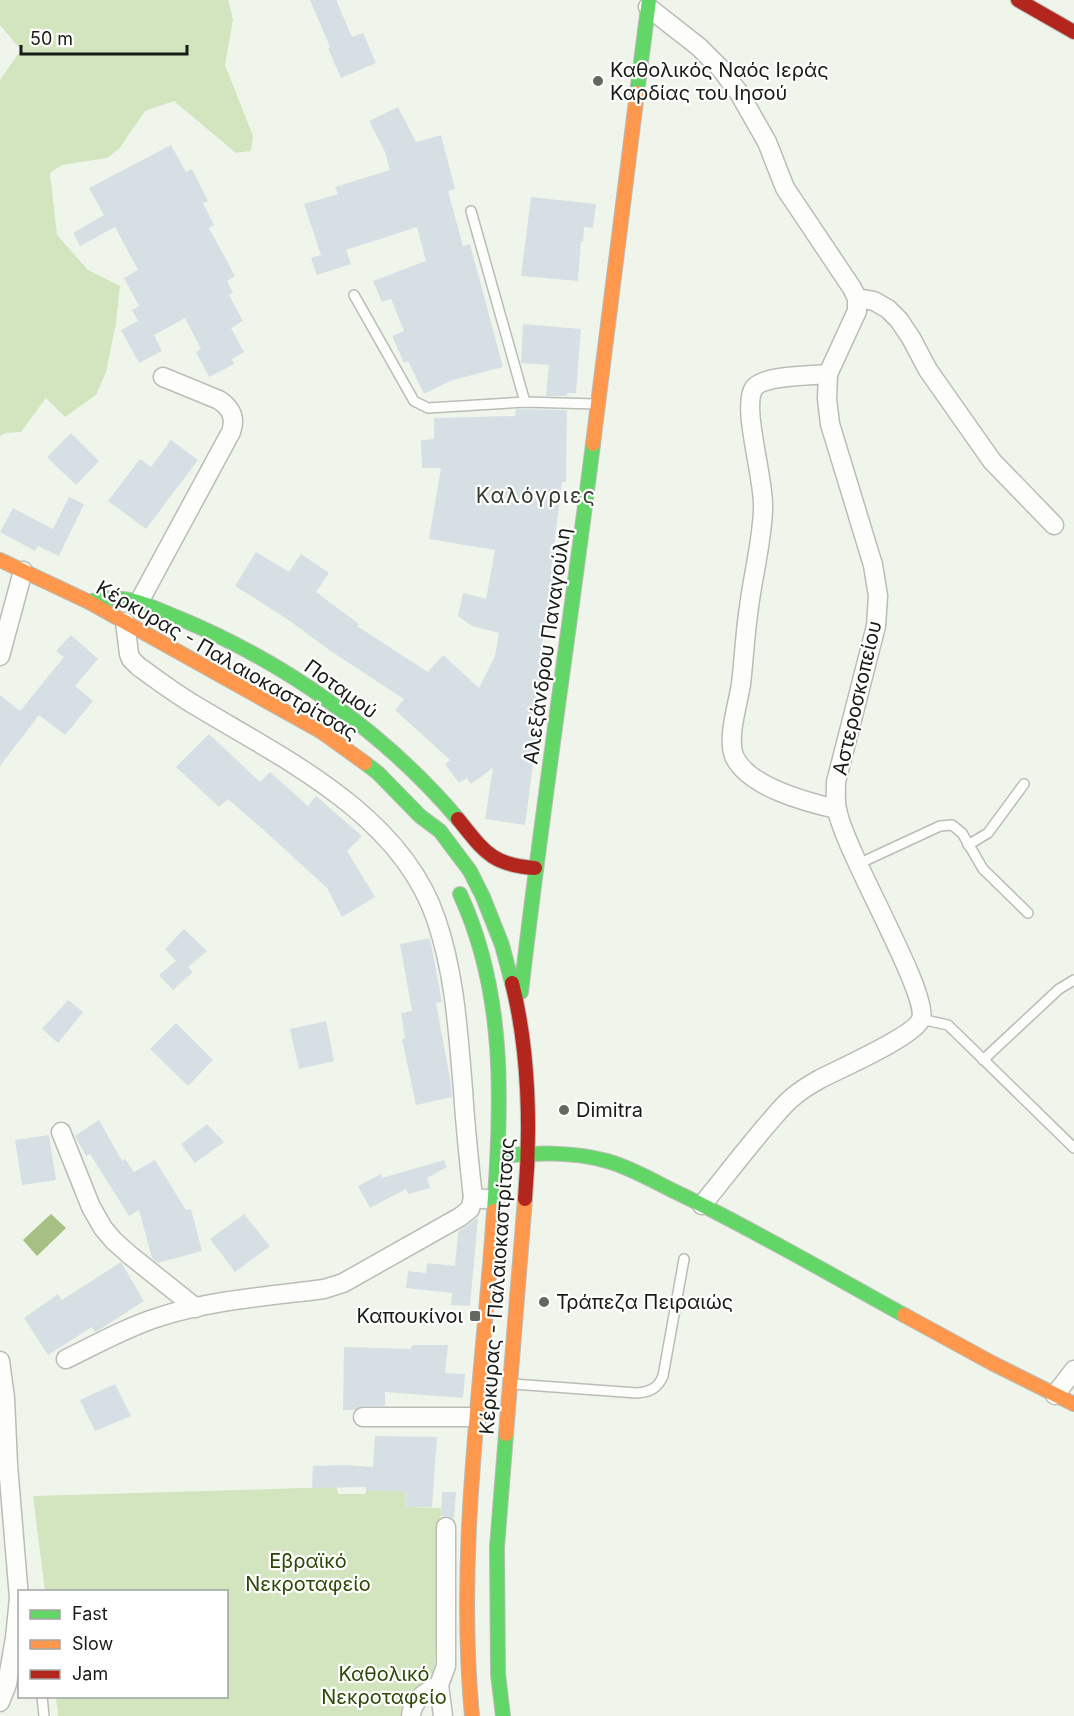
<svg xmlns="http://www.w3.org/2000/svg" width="1074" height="1716" viewBox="0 0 1074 1716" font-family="Inter,sans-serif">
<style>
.green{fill:#d3e5bf}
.water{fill:#a5c082}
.building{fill:#d6e0e4}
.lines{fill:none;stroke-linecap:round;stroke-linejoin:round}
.lane-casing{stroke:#babdb6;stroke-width:12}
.street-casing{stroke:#babdb6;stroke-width:21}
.fast-casing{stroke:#babdb6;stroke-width:16}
.slow-casing{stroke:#babdb6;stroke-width:16}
.jam-casing{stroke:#babdb6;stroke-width:16}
.lane{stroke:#fdfefc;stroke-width:9}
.street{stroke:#fdfefc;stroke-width:18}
.fast{stroke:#63d668;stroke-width:14}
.slow{stroke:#ff974d;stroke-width:14}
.jam{stroke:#b3261e;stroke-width:14}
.poi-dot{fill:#646861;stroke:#fff;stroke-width:2}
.labels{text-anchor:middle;stroke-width:4.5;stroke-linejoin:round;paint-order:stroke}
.poi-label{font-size:20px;fill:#191c16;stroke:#fff;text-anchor:start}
.street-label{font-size:20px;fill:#191c16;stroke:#fff}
.park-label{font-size:20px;fill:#2f4707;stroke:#fff}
.neighbourhood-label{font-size:21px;letter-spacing:1.5px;fill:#353c2e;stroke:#fff}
</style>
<rect width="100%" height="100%" fill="#f0f5ec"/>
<g class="green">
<path d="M0 0H228L233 19 225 65 253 136 251 151 236 153 174 101 145 111 119 149 107 158 62 165 50 173 57 235 88 270 120 286 116 323 106 372 96 395 65 417 46 398 21 432 5 433 0 436V80L21 50 0 25Z"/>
<path d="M337 1487 338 1494H365L366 1490 406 1491 405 1507 441 1508 434 1684 407 1716H58L56 1697 226 1696V1592L45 1591 33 1496Z"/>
</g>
<path class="water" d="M51 1214 66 1228 37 1256 23 1240Z"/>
<g class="building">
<path d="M310 0H336L352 37 363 33 376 63 341 78 328 48 330 47Z"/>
<path d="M398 107 416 142 441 135 455 189 448 191 463 246 470 244 503 367 450 381 424 394 408 361 404 363 392 336 404 331 391 299 382 302 373 281 426 261 417 227 346 250 351 264 317 275 311 258 321 255 304 204 338 194 335 187 390 170 385 152 369 121Z"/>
<path d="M171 145 186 172 192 169 208 201 203 203 214 225 209 228 235 276 227 281 233 293 229 295 243 321 231 328 244 352 232 359 234 364 209 377 196 352 201 349 185 318 154 335 162 351 139 363 121 330 138 321 132 310 139 306 124 278 138 270 115 227 80 246 73 233 104 215 89 188Z"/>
<path d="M531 197 596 204 593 228 584 227 583 242H581L578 281 521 276Z"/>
<path d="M523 324 581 329 576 393H567V396H546L549 365 521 363Z"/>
<path d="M516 409 567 410 566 482H562L551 570 558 572 554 591H552L540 655 546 657 539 693 541 694 532 735H537L525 825 485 819 493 768 471 784 467 778 459 783 445 764 450 760 395 710 404 699 332 652 290 621 235 586 256 552 289 572 301 554 329 573 316 592 359 624 357 626 428 672 443 655 479 688 495 656 499 633 472 626 458 616 463 593 486 599 495 550 429 539 441 468H422L421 440 434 439V418L515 416Z"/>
<path d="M71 433 99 461 76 485 47 457Z"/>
<path d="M171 440 198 460 146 529 108 501 140 459 151 467Z"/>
<path d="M69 497 84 504 59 556 38 546 35 551 0 532 13 508 53 529Z"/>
<path d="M71 635 98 659 75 686 93 701 65 735 39 715 0 766V695L20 711 64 657 56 651Z"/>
<path d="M209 734 260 782 270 772 308 806 316 796 362 836 347 851 375 897 342 917 327 888 268 834 228 799 219 807 176 767Z"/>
<path d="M184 929 207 951 188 967 193 972 173 990 159 975 176 961 165 949Z"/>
<path d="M430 938 442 1002 436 1003 451 1084 452 1097 416 1105 402 1039 405 1038 401 1013 412 1011 400 944Z"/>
<path d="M68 1000 83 1012 58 1043 42 1029Z"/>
<path d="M326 1021 334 1061 299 1069 290 1029Z"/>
<path d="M176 1023 213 1060 188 1086 150 1049Z"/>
<path d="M99 1120 122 1161 125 1159 134 1172 155 1160 186 1210 191 1209 202 1251 158 1263 152 1258 139 1210 129 1216 90 1154 86 1156 75 1136Z"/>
<path d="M207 1124 224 1142 195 1163 181 1144Z"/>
<path d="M49 1135 56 1180 22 1185 15 1140Z"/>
<path d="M444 1160 447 1167 427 1178 430 1188 408 1194 406 1189 370 1208 358 1186 381 1174 382 1178Z"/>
<path d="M244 1214 270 1246 235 1272 210 1239Z"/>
<path d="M478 1218 470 1306 451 1305 452 1293 406 1288 408 1271 426 1273 427 1263 455 1266 458 1232Z"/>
<path d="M121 1262 144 1301 99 1330 95 1332 92 1327 48 1355 24 1318 58 1294 62 1300Z"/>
<path d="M412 1345H448L445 1373 465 1374 463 1398 385 1392V1406H363L355 1410H343L344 1347 411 1349Z"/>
<path d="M115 1384 131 1416 95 1431 80 1400Z"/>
<path d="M375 1436 437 1437 432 1507H405L406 1492 366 1490V1487L312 1488 313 1466 347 1465 373 1467Z"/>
<path d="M442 1492H456L454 1518 447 1516 441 1517Z"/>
</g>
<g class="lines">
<defs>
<g id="lane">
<path d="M471 211 525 402"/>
<path d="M354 295 414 401 428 408 525 402 596 404"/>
<path d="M968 845 988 833 1024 784"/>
<path d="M858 864 940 826 952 825 962 833 983 869 1028 913"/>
<path d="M921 1019 948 1025 1074 1148"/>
<path d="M983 1060 1059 989 1074 980"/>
<path d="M513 1384 637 1393C650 1392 658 1388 663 1376L684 1259"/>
<path d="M42 1696 44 1716"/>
</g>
<g id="street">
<path d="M648 7 699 47 721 69 739 93 767 142 785 188 852 288 857 298V311L828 374 827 399 830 424 873 565 878 596 876 626 836 782C836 791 835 801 837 809 844 851 930 994 921 1019 915 1036 839 1069 820 1079 811 1084 801 1090 793 1097 783 1105 774 1117 765 1127 744 1152 723 1179 702 1205"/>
<path d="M857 298 874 301 888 309 899 320 911 338 928 370 992 461 1054 525"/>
<path d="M828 374C812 376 764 375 754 388 741 407 765 480 763 509 762 542 753 575 749 607 745 633 744 659 741 684 738 704 727 737 734 756 748 787 806 802 836 809"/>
<path d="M139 602 231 432C236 418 231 408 219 400L163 377"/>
<path d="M125 622 129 654 131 659 138 666C157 680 177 695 198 707 286 760 401 815 436 919 455 974 458 1032 463 1089 465 1125 469 1161 473 1198L495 1200"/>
<path d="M0 656 23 571"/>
<path d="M61 1132 91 1207 103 1228 114 1241 131 1256 196 1308"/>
<path d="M66 1359C97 1344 127 1327 159 1317 212 1300 269 1296 324 1289L343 1283 460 1217 470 1209 473 1198"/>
<path d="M0 1361 5 1398 8 1465 19 1598 15 1638 7 1684 0 1702"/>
<path d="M1055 1395 1074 1370"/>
<path d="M363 1417H478"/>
<path d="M411 1716C412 1700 426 1692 439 1685"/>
<path d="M443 1716 439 1685 446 1666V1527"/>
</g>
<g id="fast">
<path d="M637 93 649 0"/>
<path d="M89 602C125 591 148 606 181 619 286 663 384 732 458 819"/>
<path d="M365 763 378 773 420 816 440 831 470 871 483 897 502 945 512 983"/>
<path d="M460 894C506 993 502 1104 494 1211"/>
<path d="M521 992C542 809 570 627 593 444"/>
<path d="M498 1156C534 1153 572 1151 607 1161 633 1168 658 1184 682 1195 758 1232 831 1275 904 1315"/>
<path d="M503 1716 498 1674 497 1547 506 1434"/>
</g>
<g id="slow">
<path d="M593 444 637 93"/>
<path d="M0 560 89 602 322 732 365 763"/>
<path d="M904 1315 992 1363 1074 1404"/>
<path d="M506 1434 525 1199"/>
<path d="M472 1716C456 1548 483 1379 494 1211"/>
</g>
<g id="jam">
<path d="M1018 0 1074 32"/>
<path d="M458 819C484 851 491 865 535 868"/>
<path d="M512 983C529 1050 531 1130 525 1199"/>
</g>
</defs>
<use href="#lane" class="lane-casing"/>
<use href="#street" class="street-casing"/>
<use href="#fast" class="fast-casing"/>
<use href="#slow" class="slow-casing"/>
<use href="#jam" class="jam-casing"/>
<use href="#lane" class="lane"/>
<use href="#street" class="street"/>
<use href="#fast" class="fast"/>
<use href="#slow" class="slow"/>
<use href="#jam" class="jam"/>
</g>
<g class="poi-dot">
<circle cx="598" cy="81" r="6"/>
<circle cx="564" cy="1110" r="6"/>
<circle cx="544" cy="1302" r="6"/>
<rect x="469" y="1310" width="12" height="12" rx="3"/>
</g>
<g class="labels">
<g class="poi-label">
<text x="610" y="77">Καθολικός Ναός Ιεράς<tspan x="610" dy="23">Καρδίας του Ιησού</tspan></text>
<text x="576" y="1117">Dimitra</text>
<text x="556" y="1309">Τράπεζα Πειραιώς</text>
<text x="463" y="1323" text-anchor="end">Καπουκίνοι</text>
</g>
<g class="street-label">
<text transform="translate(547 646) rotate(-82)" y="7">Αλεξάνδρου Παναγούλη</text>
<text transform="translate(227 660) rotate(30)" y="7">Κέρκυρας - Παλαιοκαστρίτσας</text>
<text transform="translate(341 689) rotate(36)" y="7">Ποταμού</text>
<text transform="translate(857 698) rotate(-77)" y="7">Αστεροσκοπείου</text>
<text transform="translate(497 1286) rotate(-86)" y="7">Κέρκυρας - Παλαιοκαστρίτσας</text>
</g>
<g class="park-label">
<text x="308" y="1568">Εβραϊκό<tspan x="308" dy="23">Νεκροταφείο</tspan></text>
<text x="384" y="1681">Καθολικό<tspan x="384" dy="23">Νεκροταφείο</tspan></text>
</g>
<g class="neighbourhood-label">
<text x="536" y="503">Καλόγριες</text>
</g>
</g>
<rect x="18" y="1590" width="210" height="108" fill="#ffffff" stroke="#a3a4a2" stroke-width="1.5"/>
<rect x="30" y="1610" width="30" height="9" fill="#63d668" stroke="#a3a4a2" stroke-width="1.5"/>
<text x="72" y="1620" font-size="18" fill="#191c16">Fast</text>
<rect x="30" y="1640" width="30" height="9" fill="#ff974d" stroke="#a3a4a2" stroke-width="1.5"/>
<text x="72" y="1650" font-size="18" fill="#191c16">Slow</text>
<rect x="30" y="1670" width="30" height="9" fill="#b3261e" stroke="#a3a4a2" stroke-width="1.5"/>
<text x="72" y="1680" font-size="18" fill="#191c16">Jam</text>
<path d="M21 45v9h166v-9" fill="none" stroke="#191c16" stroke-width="3"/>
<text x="30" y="45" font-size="18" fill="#191c16" stroke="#ffffff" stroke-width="4.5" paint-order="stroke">50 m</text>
</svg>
